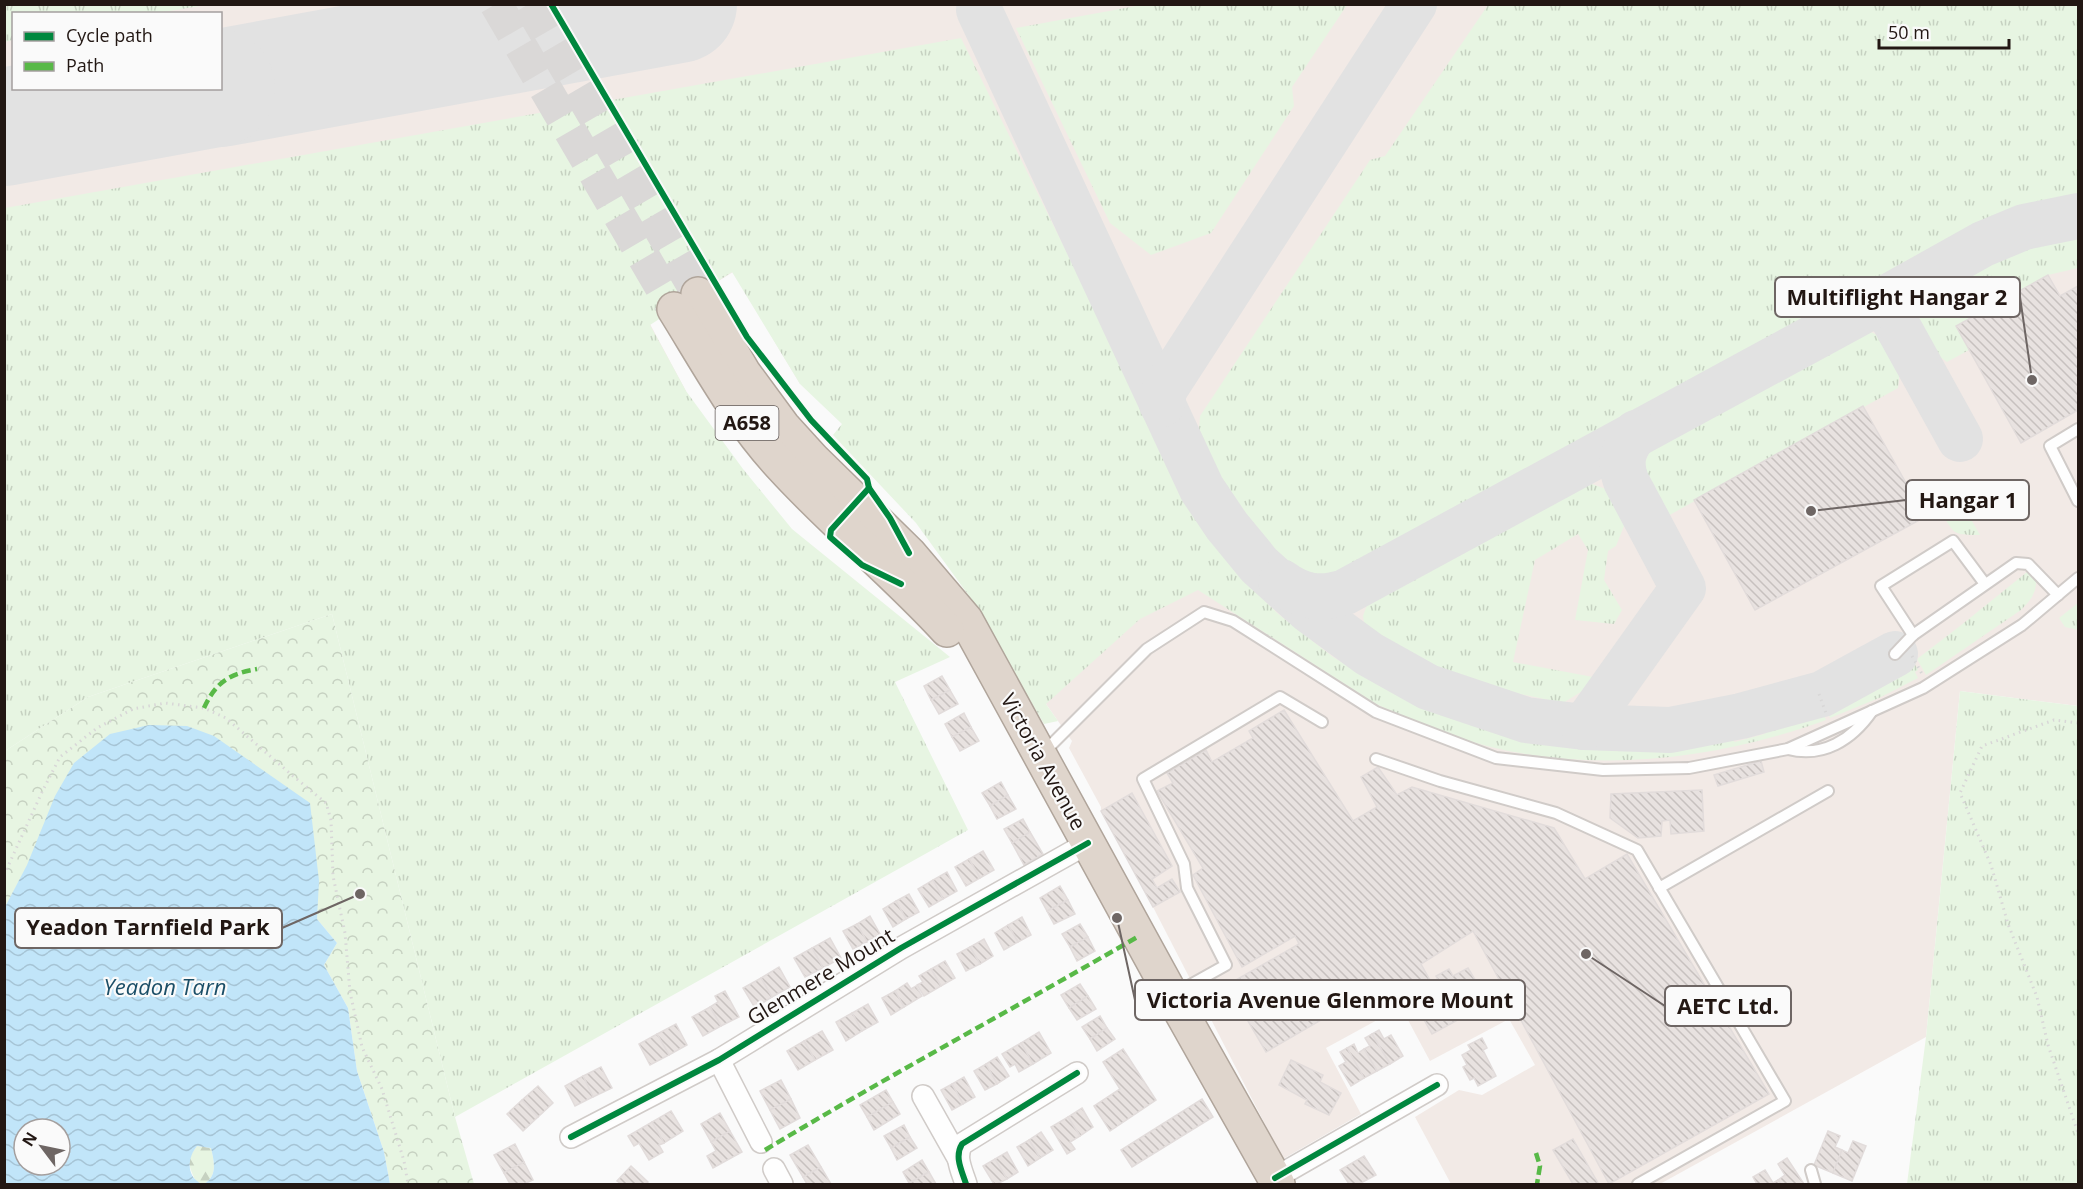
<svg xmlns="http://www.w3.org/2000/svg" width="2083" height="1189" viewBox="0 0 2083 1189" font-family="'Open Sans',sans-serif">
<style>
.built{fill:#f2eae6;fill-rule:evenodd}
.grass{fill:url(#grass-tufts)}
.forest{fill:url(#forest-firs)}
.park{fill:url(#park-crowns)}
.water{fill:url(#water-waves);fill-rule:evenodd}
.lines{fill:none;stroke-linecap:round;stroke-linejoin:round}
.taxiway{stroke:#e2e2e2;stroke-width:46}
.runway{stroke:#e2e2e2;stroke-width:118}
.building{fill:url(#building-back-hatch);stroke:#e2dcdb;stroke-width:1.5}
.highway-tunnel{stroke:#dad8d7;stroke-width:33;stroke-dasharray:33 16;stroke-linecap:butt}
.lane-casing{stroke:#d0cbc8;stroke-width:14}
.street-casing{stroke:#d0cbc8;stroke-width:24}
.highway-casing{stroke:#b0a59b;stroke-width:36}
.path{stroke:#d8d7d7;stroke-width:3;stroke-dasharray:1.5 4.5;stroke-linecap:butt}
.lane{stroke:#fefefe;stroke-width:10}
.street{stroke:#fefefe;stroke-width:21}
.highway{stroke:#dfd5cc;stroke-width:33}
.quiet{stroke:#58b947;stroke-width:4.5;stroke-dasharray:9 4.5;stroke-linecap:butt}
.cycleway-casing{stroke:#fafafa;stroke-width:10}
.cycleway{stroke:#00873e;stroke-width:6}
.labels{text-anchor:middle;stroke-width:4.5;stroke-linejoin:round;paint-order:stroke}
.shield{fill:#fafafa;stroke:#635b58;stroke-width:1.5}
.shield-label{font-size:20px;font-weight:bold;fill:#221713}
.street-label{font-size:21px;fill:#221713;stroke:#fafafa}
.water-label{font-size:22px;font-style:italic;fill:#1b4e67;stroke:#fafafa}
.leader{fill:none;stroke:#6e6664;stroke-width:2}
.callout-dot{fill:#6e6664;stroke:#fafafa;stroke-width:2}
.callout{fill:#fafafa;stroke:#6e6664;stroke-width:2}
.callout-label{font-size:22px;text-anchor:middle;font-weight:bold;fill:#221713}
</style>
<defs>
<pattern id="grass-tufts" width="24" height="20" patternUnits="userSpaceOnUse" patternTransform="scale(1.5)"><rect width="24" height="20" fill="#e7f5e2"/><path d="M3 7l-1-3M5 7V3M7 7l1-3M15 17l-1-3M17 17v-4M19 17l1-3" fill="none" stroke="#c6d1c1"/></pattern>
<pattern id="forest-firs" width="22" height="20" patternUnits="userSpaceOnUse" patternTransform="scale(1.5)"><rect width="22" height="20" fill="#e7f5e2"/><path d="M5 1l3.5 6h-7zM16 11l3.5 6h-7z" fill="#c6d1c1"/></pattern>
<pattern id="park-crowns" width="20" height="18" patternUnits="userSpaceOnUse" patternTransform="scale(1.5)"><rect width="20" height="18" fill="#e7f5e2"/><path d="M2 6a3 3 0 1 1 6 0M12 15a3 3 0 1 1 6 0" fill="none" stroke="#c6d1c1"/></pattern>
<pattern id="water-waves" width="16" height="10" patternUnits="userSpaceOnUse" patternTransform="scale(1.5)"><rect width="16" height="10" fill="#c1e5f9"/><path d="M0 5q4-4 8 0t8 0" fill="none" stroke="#a6c4d5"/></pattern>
<pattern id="building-back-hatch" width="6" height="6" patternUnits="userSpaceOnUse" patternTransform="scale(1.5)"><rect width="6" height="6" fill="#e8e2e0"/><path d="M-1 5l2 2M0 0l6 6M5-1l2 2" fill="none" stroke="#c7c1bf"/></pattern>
</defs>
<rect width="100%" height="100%" fill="#fafafa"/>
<path class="built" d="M4 5H2078V706L1960 691 1926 1037 1660 1184H1451L1415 1117 1459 1090 1482 1095 1535 1065 1509 1019 1430 1061 1401 1007 1326 1048 1361 1114 1283 1159 1153 907 1101 811V807L1069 748 1072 741 1046 704 863 371 800 384 733 272 650 324 686 391 5 536ZM14 14H220V88H14Z"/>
<g class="grass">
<path d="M5 4H206V5L157 13 14 14 13 40 5 42Z"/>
<path d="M1147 4 1347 5 1292 87 1294 106 1211 233 1151 255 1110 223 1016 28Z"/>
<path d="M1488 5H2078V197L2004 211 1333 580 1306 578 1283 559 1246 514 1198 443 1200 416 1370 160 1385 156Z"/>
<path d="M961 38 1185 492 1236 571 1277 613 1333 657 1386 688 1448 715 1509 732 1578 744 1582 741 1589 746 1617 747 1726 736 1735 742 1764 734 1778 723 1821 708 1826 720C1721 758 1601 774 1491 747 1451 737 1413 721 1376 704L1198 590 1140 619 1046 704 1058 721 1044 724 972 600 916 523 833 435 842 424 800 384 732 272 650 325 686 391 743 469 792 529 950 657 895 682 968 830 455 1117 332 614 88 697 5 751V208Z"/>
<path d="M2078 234V268L2048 275 1956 326 1969 350 1947 362 1925 346 1913 321 1918 303 2004 250Z"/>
<path d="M1868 331C1901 344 1902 355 1898 388L1666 517C1640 492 1635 482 1651 448L1851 336Z"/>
<path d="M1584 481 1614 492 1626 521 1616 546 1608 551 1604 580 1622 610 1614 624 1575 620 1588 550 1578 534 1535 560 1513 662 1593 677 1584 690 1563 703 1501 690 1432 666 1365 629 1363 616 1368 602Z"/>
<path d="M1956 493 1980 535C1953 535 1955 535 1941 512L1936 511 1929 506Z"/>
<path d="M2027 572 2036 579C2037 593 2030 601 2021 610L1926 675 1917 659 1960 626Z"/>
<path d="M2078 603V630L2065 627 2059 618Z"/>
<path d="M1913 661 1918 670 1915 672 1918 678 1879 698 1830 718 1826 705 1870 686Z"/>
<path d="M1960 691 2078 706V1184H1907L1926 1037Z"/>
</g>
<path class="forest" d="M197 1146 211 1148C214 1161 218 1176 204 1184L196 1182C189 1165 185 1161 197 1146Z"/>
<path class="park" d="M332 614 455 1117 474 1184H390L384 1152 357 1071 348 1008 324 965 337 943 317 919 318 874 28 865 5 907V751L88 697Z"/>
<path class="water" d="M149 725 187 726 214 736 310 803 319 881 317 919 337 943 324 965 348 1008 357 1071 384 1152 390 1184H204C218 1176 214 1161 211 1148L197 1146C187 1158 186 1177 202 1184H5V907L27 865 55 796 74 763 110 734ZM24 1129H60V1165H24Z"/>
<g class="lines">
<g class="taxiway">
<path d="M979 10 1202 489 1227 526 1259 565 1309 610 1369 654 1428 687 1526 720 1584 727 1670 730 1741 716 1822 694 1895 654"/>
<path d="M1883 300 1960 439"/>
<path d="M1162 404 1164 390 1414 4"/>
<path d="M1281 582C1301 597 1321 600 1345 592L1883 300 1983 244 2024 227 2078 216"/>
<path d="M1584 727 1683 588 1626 481C1619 461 1623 448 1636 433"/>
</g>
<g class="runway">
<path d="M220 88 678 4"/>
<path d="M4 127 216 88"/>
</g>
</g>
<g class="building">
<path d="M2048 275 2060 296 2078 286V410L2021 443 1956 326Z"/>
<path d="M1863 406 1925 517 1755 610 1694 500Z"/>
<path d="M942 676 950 690 931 700 924 686Z"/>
<path d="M950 690 958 704 939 714 931 700Z"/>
<path d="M1284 710 1353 821 1377 807 1361 777 1378 767 1397 795 1412 787 1554 828 1585 879 1627 854 1769 1094 1609 1184 1473 931 1421 964 1431 982 1386 1008 1376 988 1266 1052 1227 985 1299 944 1295 936 1242 967 1193 875 1203 868 1157 791 1173 783 1167 773 1206 750 1212 762 1253 738 1249 731Z"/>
<path d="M964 713 971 727 952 737 945 724Z"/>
<path d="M971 727 979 741 960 751 952 737Z"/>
<path d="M1761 761 1764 772 1718 786 1714 775Z"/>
<path d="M1001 782 1008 795 990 806 982 793Z"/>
<path d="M1702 790 1704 831 1671 834 1670 820 1662 821 1661 836 1638 838 1610 818 1611 794Z"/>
<path d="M1132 793 1172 866 1152 879 1157 888 1172 879 1180 892 1153 907 1101 811Z"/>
<path d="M1008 795 1016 809 997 819 990 806Z"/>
<path d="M1023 819 1030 832 1012 843 1004 829Z"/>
<path d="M1030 832 1043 854 1024 865 1012 843Z"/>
<path d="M983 851 994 870 980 878 969 859Z"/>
<path d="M969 859 980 878 966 886 955 867Z"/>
<path d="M947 872 957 891 943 899 933 880Z"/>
<path d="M933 880 943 899 929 907 918 889Z"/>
<path d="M1060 886 1068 900 1047 911 1040 898Z"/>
<path d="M909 894 919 912 906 919 896 901Z"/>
<path d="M1068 900 1075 914 1054 924 1047 911Z"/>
<path d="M896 901 906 919 893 927 883 909Z"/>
<path d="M870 916 880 934 867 942 857 924Z"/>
<path d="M1022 917 1031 935 1018 942 1008 925Z"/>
<path d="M857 924 867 942 853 949 843 931Z"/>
<path d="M1080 924 1088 937 1070 947 1062 934Z"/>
<path d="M1008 925 1018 942 1004 950 995 933Z"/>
<path d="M1088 937 1095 951 1077 961 1070 947Z"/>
<path d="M830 938 841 958 823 968 812 948Z"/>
<path d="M984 939 993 956 980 964 970 947Z"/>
<path d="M970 947 980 964 966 971 957 954Z"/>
<path d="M812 948 823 968 805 977 794 958Z"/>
<path d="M945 961 955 978 941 986 931 969Z"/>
<path d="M779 967 790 987 772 997 761 978Z"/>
<path d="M1468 968 1489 1003 1432 1034 1413 1000 1440 984 1436 976 1449 969 1453 976Z"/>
<path d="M931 969 941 986 924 996 917 985 923 982 919 976Z"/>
<path d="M761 978 772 997 755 1008 743 988Z"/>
<path d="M907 983 911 989 916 986 922 996 904 1007 895 991Z"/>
<path d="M1080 984 1088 996 1069 1008 1061 995Z"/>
<path d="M725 991 739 1017 721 1026 710 1007 718 1002 715 996Z"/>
<path d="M895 991 904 1007 891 1015 882 998Z"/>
<path d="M1088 996 1096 1009 1077 1020 1069 1008Z"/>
<path d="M868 1004 878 1022 862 1031 852 1013Z"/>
<path d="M710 1007 721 1026 703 1036 692 1017Z"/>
<path d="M852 1013 862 1031 846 1041 836 1022Z"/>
<path d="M1100 1016 1107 1028 1090 1039 1082 1027Z"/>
<path d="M676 1024 687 1045 669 1055 657 1034Z"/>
<path d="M1107 1028 1115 1039 1097 1051 1090 1039Z"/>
<path d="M1379 1030 1384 1039 1391 1035 1403 1056 1390 1064 1372 1034Z"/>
<path d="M822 1031 833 1050 815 1060 804 1041Z"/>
<path d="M1039 1032 1051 1053 1033 1064 1021 1043Z"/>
<path d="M657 1034 669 1055 650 1065 639 1044Z"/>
<path d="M1372 1034 1390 1064 1377 1071 1364 1049 1370 1046 1365 1038Z"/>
<path d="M1482 1038 1487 1048 1483 1050 1496 1076 1478 1086 1474 1078 1470 1080 1463 1067 1467 1065 1462 1055 1471 1050 1468 1045Z"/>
<path d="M804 1041 815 1060 798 1070 787 1051Z"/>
<path d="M1021 1043 1033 1064 1019 1072 1015 1064 1010 1067 1002 1054Z"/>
<path d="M1354 1044 1358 1053 1364 1049 1377 1071 1364 1078 1347 1048Z"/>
<path d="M1347 1048 1364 1078 1351 1086 1339 1066 1346 1062 1340 1052Z"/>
<path d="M1123 1049 1156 1100 1110 1131 1094 1106 1120 1089 1103 1062Z"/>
<path d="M997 1057 1009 1076 997 1084 986 1064Z"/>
<path d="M1291 1060 1323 1075 1320 1082 1341 1093 1329 1115 1305 1104 1307 1100 1279 1085Z"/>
<path d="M986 1064 997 1084 985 1090 974 1071Z"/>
<path d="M601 1067 612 1088 593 1097 583 1076Z"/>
<path d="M583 1076 593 1097 575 1106 565 1086Z"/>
<path d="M964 1077 975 1097 963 1104 952 1084Z"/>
<path d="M781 1080 791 1099 770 1110 760 1091Z"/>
<path d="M952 1084 963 1104 952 1110 941 1090Z"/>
<path d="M538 1086 553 1103 538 1117 522 1100Z"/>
<path d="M886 1090 893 1102 867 1117 860 1105Z"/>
<path d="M791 1099 800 1118 780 1129 770 1110Z"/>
<path d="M1202 1099 1213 1117 1132 1167 1121 1150Z"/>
<path d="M522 1100 538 1117 523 1131 507 1114Z"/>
<path d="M893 1102 900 1114 874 1130 867 1117Z"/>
<path d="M1082 1108 1093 1127 1080 1136 1068 1117Z"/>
<path d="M671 1111 683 1131 664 1143 652 1122Z"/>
<path d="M720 1113 730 1131 711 1142 701 1124Z"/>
<path d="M1068 1117 1080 1136 1070 1142 1075 1149 1067 1154 1051 1127Z"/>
<path d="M652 1122 664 1143 659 1145 663 1152 649 1160 639 1143 634 1146 628 1136Z"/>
<path d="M904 1125 910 1137 891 1148 884 1136Z"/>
<path d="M730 1131 742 1152 713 1168 707 1156 716 1151 711 1142Z"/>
<path d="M1828 1131 1840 1136 1835 1147 1842 1150 1833 1173 1814 1165Z"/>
<path d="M1041 1132 1053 1150 1040 1158 1029 1140Z"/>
<path d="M910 1137 917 1148 897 1160 891 1148Z"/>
<path d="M1573 1139 1598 1183 1595 1184H1573L1553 1150Z"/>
<path d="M1029 1140 1040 1158 1028 1166 1017 1147Z"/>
<path d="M1853 1141 1866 1146 1852 1181 1833 1173 1842 1150 1848 1153Z"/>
<path d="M515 1144 524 1162 504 1173 494 1155Z"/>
<path d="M808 1145 821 1167 803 1177 790 1155Z"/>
<path d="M1007 1152 1018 1172 1007 1179 995 1159Z"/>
<path d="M1364 1156 1376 1175 1359 1184H1349L1340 1170Z"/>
<path d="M1787 1158 1804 1184H1781L1778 1180 1785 1175 1778 1164Z"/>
<path d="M995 1159 1007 1179 997 1184H994L983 1166Z"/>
<path d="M922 1160 929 1172 909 1183 903 1172Z"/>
<path d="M524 1162 533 1180 524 1184H510L504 1173Z"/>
<path d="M631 1166 648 1182 646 1184H621L617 1181Z"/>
<path d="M821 1167 831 1184H807L803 1177Z"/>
<path d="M1765 1170 1773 1183 1778 1180 1781 1184H1757L1753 1177Z"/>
<path d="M929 1172 936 1184H910L909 1183Z"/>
</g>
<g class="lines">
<g class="highway-tunnel">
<path d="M496 4 674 309"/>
<path d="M529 4 698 294"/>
</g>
<defs>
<g id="lane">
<path d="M2078 429 2050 446 2078 501"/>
<path d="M1985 584 1953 541 1881 586 1913 635 2016 563 2028 564 2058 595"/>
<path d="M1895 654 1913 635"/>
<path d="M1788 749C1823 758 1852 740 1872 711"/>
<path d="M1043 753 1147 649 1204 612 1233 621 1376 712 1496 758 1603 770 1689 768 1788 749 1923 688 2022 625 2078 578"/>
<path d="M1376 759 1440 781 1556 813 1637 850 1785 1101 1638 1184"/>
<path d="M1659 888 1828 791"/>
<path d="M1174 994 1226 965 1187 888 1184 864 1143 779 1280 697 1322 722"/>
<path d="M1811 1170 1815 1184"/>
</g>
<g id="street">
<path d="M719 1060 761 1142"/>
<path d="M923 1096 958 1158"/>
<path d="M571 1137 719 1060 901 948 1088 843"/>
<path d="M774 1169 782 1184"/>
<path d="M1275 1178 1437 1085"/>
<path d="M966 1184C962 1171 954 1157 962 1144L1077 1073"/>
</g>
<g id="highway">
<path d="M698 294 744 373 783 426 813 459 909 553 966 620 1172 996 1278 1184"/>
<path d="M674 309C707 362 738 420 782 467 834 524 895 573 947 630"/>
</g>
</defs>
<use href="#lane" class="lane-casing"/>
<use href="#street" class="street-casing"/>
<use href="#highway" class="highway-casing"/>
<g class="path">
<path d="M1912 656 1922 674"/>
<path d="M1819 694 1827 716"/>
<path d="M2078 723 2054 720 1982 746 1960 793 1991 865 2008 924 2037 997 2048 1045 2078 1133"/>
<path d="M4 875 43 790 60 757 97 728 133 709 165 703 204 708 226 718 293 776 326 803 331 820 333 876 345 933 350 992 362 1047 382 1089 404 1161 408 1184"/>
</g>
<use href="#lane" class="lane"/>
<use href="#street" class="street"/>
<use href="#highway" class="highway"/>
<g class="quiet">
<path d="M204 708C216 682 229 674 257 669"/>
<path d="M765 1150C888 1076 1015 1008 1139 936"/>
<path d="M1536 1153 1540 1166 1537 1184"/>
</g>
<defs>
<g id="cycleway">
<path d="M551 4 747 337 811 420 867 479 869 488 890 518 909 553"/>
<path d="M869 488 831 530 830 537 862 565 901 584"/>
<path d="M571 1137 719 1060 901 948 1088 843"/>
<path d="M1275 1178 1437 1085"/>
<path d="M966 1184C962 1171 954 1157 962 1144L1077 1073"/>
</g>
</defs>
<use href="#cycleway" class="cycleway-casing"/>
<use href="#cycleway" class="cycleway"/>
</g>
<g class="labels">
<rect class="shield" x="715.5" y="406" width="63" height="34" rx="4.5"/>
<g class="shield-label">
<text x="747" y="430">A658</text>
</g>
<g class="street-label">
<text transform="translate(1043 762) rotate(61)" y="7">Victoria Avenue</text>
<text transform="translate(821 977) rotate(-31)" y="7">Glenmere Mount</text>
</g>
<g class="water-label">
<text x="165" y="995">Yeadon Tarn</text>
</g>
</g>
<path class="leader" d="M2032 380L2020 297M1811 511L1906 500M360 894L282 928M1117 918L1135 1000M1586 954L1665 1006"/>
<g class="callout-dot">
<circle cx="2032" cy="380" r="6"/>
<circle cx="1811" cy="511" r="6"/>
<circle cx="360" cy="894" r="6"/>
<circle cx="1117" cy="918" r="6"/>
<circle cx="1586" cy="954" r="6"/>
</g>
<g class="callout">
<rect x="1775" y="277" width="245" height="40" rx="6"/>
<rect x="1906" y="480" width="123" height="40" rx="6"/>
<rect x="15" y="908" width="267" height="40" rx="6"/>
<rect x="1135" y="980" width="390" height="40" rx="6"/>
<rect x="1665" y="986" width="126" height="40" rx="6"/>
</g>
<g class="callout-label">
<text x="1897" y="305">Multiflight Hangar 2</text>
<text x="1968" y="508">Hangar 1</text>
<text x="148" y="935">Yeadon Tarnfield Park</text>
<text x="1330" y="1008">Victoria Avenue Glenmore Mount</text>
<text x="1728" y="1014">AETC Ltd.</text>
</g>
<rect width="2083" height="1189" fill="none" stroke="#221713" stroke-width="12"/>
<rect x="12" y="12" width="210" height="78" fill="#fafafa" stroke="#a49f9e" stroke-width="1.5"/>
<rect x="24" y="32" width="30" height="9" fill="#00873e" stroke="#a49f9e" stroke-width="1.5"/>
<text x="66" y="42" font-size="18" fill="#221713">Cycle path</text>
<rect x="24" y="62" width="30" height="9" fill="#58b947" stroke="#a49f9e" stroke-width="1.5"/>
<text x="66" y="72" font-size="18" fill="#221713">Path</text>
<g transform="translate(42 1147) rotate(302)"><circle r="28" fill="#fafafa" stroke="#a49f9e" stroke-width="1.5"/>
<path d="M0-4.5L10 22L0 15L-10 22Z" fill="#6e6664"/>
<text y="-9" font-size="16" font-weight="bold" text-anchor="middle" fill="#221713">N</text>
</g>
<path d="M1879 39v9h130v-9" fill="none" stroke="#221713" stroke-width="3"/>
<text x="1888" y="39" font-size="18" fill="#221713" stroke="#fafafa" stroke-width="4.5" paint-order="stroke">50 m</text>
</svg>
